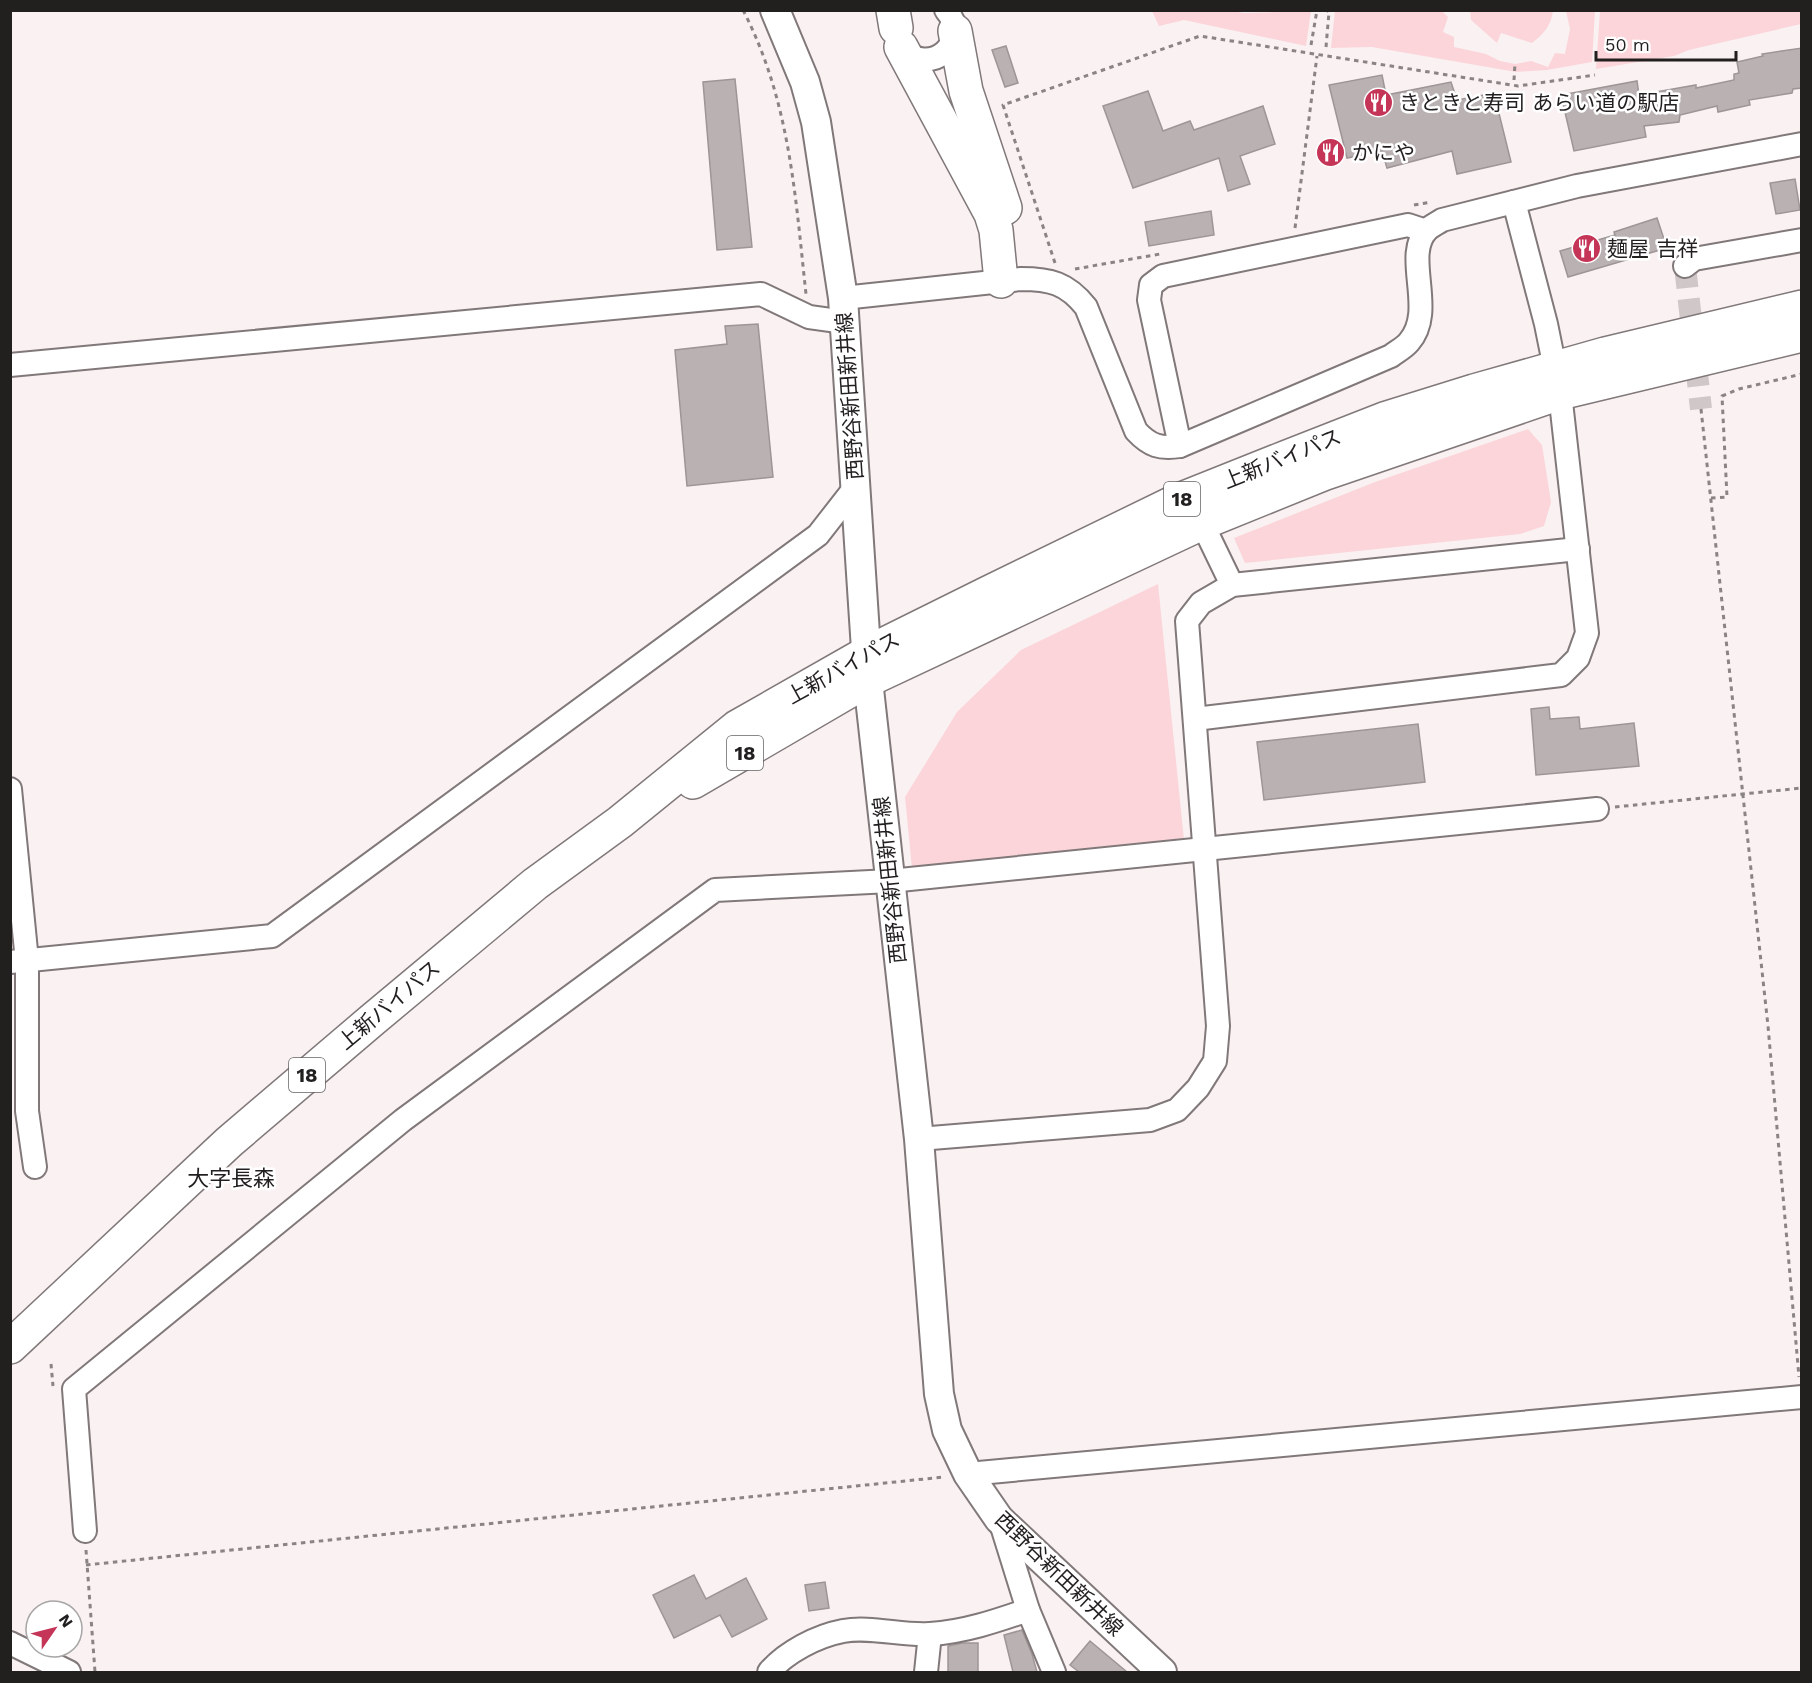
<svg xmlns="http://www.w3.org/2000/svg" width="1812" height="1683" viewBox="0 0 1812 1683" font-family="'Work Sans','Noto Sans JP',sans-serif">
<style>
.green{fill:#fbd5d9}
.building{fill:#b9b1b2;stroke:#9d9596;stroke-width:1.5}
.lines{fill:none;stroke-linecap:round;stroke-linejoin:round}
.minor-tunnel{stroke:#cfc7c8;stroke-width:22;stroke-dasharray:22 11;stroke-linecap:butt}
.minor-casing{stroke:#807879;stroke-width:26}
.major-casing{stroke:#807879;stroke-width:32}
.highway-casing{stroke:#807879;stroke-width:36}
.path{stroke:#8a8484;stroke-width:3;stroke-dasharray:4.5 4.5;stroke-linecap:butt}
.minor{stroke:#fff;stroke-width:22}
.major{stroke:#fff;stroke-width:28}
.highway{stroke:#fff;stroke-width:33}
.labels{text-anchor:middle;stroke-width:5;stroke-linejoin:round;paint-order:stroke}
.shield{fill:#fff;stroke:#646262;stroke-width:1.5}
.shield-label{font-size:20px;font-weight:bold;fill:#221f1f}
.poi-label{font-size:21px;fill:#221f1f;stroke:#fff;text-anchor:start}
.street-label{font-size:21px;fill:#221f1f;stroke:#fff}
.neighbourhood-label{font-size:22px;fill:#221f1f;stroke:#fff}
</style>
<rect width="100%" height="100%" fill="#faf1f2"/>
<g class="green">
<path d="M1231 11 1244 13 1311 11 1306 46 1184 20 1159 26 1152 11Z"/>
<path d="M1335 11H1442L1448 17 1443 32 1454 37V47L1486 54 1500 61 1515 64 1531 61 1548 67 1555 53 1565 54 1570 29 1566 11H1595L1592 62 1547 70 1516 72 1372 47 1331 48Z"/>
<path d="M1470 11V10L1553 11C1551 25 1544 34 1532 43L1501 33 1497 43 1471 20Z"/>
<path d="M1600 11H1801V24L1689 50 1674 56 1596 69Z"/>
<path d="M1528 429 1542 445 1551 502 1544 526 1520 534 1245 563 1234 538 1375 482Z"/>
<path d="M1158 584 1184 840 912 868 905 797 957 712 1021 650Z"/>
</g>
<g class="building">
<path d="M1006 46 1018 83 1005 87 992 50Z"/>
<path d="M1802 48V88L1793 89 1792 93 1749 100 1750 105 1718 112 1717 106 1680 115 1679 122 1644 126 1646 137 1574 151 1561 95 1637 81 1639 95 1696 85V88L1734 80V74L1739 73 1737 62 1763 56 1762 54Z"/>
<path d="M1382 75 1386 95 1451 82 1457 100 1494 93 1511 162 1457 174 1452 151 1387 168 1382 151 1347 158 1329 85Z"/>
<path d="M735 79 752 247 717 250 703 82Z"/>
<path d="M1148 91 1163 131 1190 121 1194 130 1263 106 1275 144 1240 156 1250 184 1228 191 1219 158 1133 188 1103 106Z"/>
<path d="M1795 179 1800 210 1776 214 1770 183Z"/>
<path d="M1211 211 1214 235 1149 246 1145 222Z"/>
<path d="M1657 218 1667 248 1568 277 1560 251 1615 235 1614 232Z"/>
<path d="M758 324 773 477 687 486 675 350 727 344 725 326Z"/>
<path d="M1549 707 1550 719 1579 717 1580 729 1634 723 1639 766 1536 775 1531 709Z"/>
<path d="M1418 724 1425 782 1264 800 1257 742Z"/>
<path d="M694 1575 706 1599 746 1578 767 1619 732 1637 720 1615 674 1638 653 1595Z"/>
<path d="M825 1582 829 1608 809 1611 805 1585Z"/>
<path d="M1022 1630 1032 1654 1037 1672H1013L1004 1635Z"/>
<path d="M1090 1641 1127 1672H1079L1070 1665Z"/>
<path d="M962 1643H978V1672H948V1646Z"/>
</g>
<g class="lines">
<path class="minor-tunnel" d="M1685 266 1701 409"/>
<defs>
<g id="minor">
<path d="M901 48C930 79 973 41 946 10"/>
<path d="M1685 266 1694 259 1802 240"/>
<path d="M843 298 1021 279C1050 279 1067 283 1086 307L1136 431C1150 446 1160 449 1180 446L1391 356C1396 352 1404 348 1409 342 1437 310 1402 256 1427 230 1431 226 1438 223 1442 220L1577 186 1802 144"/>
<path d="M10 365 761 294 809 317 845 322"/>
<path d="M1180 446 1149 300 1151 285 1163 276 1408 225 1426 231"/>
<path d="M1202 523 1232 585"/>
<path d="M1195 719 1561 675 1578 658 1587 633 1560 393 1546 324 1514 202"/>
<path d="M10 789 27 961V1111L35 1167"/>
<path d="M10 962 272 936 818 535 857 485"/>
<path d="M919 1139 1150 1120 1177 1110 1198 1088 1215 1061 1218 1026 1187 621 1201 603 1232 585 1578 549"/>
<path d="M968 1474 1802 1397"/>
<path d="M1000 1520 1028 1610 1054 1672"/>
<path d="M85 1531 74 1389 403 1120 715 890 890 881 1597 809"/>
<path d="M10 1643 69 1672"/>
<path d="M769 1672C786 1652 817 1636 843 1631 871 1626 902 1636 930 1634 964 1632 996 1621 1028 1610"/>
<path d="M926 1672 930 1634"/>
</g>
<path id="major" d="M775 10 805 82 816 122 843 298 868 680 919 1139 939 1394 947 1430 968 1474 999 1519 1162 1672"/>
<g id="highway">
<path d="M893 10 896 28"/>
<path d="M955 31 966 91 1005 208"/>
<path d="M901 47 991 214 996 230 1001 281"/>
<path d="M693 782 868 680 1202 523 1323 474 1560 393 1802 335"/>
<path d="M10 1347 229 1142 371 1021 535 884 620 822 737 727 867 653 988 593 1179 500 1287 457 1384 419 1474 391 1605 354 1802 307"/>
</g>
</defs>
<use href="#minor" class="minor-casing"/>
<use href="#major" class="major-casing"/>
<use href="#highway" class="highway-casing"/>
<g class="path">
<path d="M743 10C790 101 795 194 806 294"/>
<path d="M1311 45 1317 10"/>
<path d="M1326 47 1329 12 1326 10"/>
<path d="M1514 80 1515 63"/>
<path d="M1414 205 1431 202"/>
<path d="M1295 228 1317 56"/>
<path d="M1055 263 1003 105 1200 36 1518 86 1595 75"/>
<path d="M1075 269 1160 254"/>
<path d="M1701 409 1768 1026 1799 1377"/>
<path d="M1711 498 1727 497 1722 396 1739 389 1802 374"/>
<path d="M1615 807 1802 788"/>
<path d="M51 1364 53 1386"/>
<path d="M86 1550 95 1672"/>
<path d="M86 1565 944 1477"/>
</g>
<use href="#minor" class="minor"/>
<use href="#major" class="major"/>
<use href="#highway" class="highway"/>
</g>
<defs>
<symbol id="restaurant-disc" viewBox="-11 -11 22 22"><circle r="9.5" fill="#c43558" stroke="#fff"/><path d="M-5-6h1v4h1v-4h1v4h1v-4h1v5L-1.5 .5V6h-2V.5L-5-1ZM5-6V6H3V1.5H1.5Q1.5-4 5-6Z" fill="#fff"/></symbol>
</defs>
<g fill-rule="evenodd">
<use href="#restaurant-disc" x="1362" y="86" width="33" height="33"/>
<use href="#restaurant-disc" x="1314" y="136" width="33" height="33"/>
<use href="#restaurant-disc" x="1570" y="232" width="33" height="33"/>
</g>
<g class="labels">
<g class="shield">
<rect x="1164" y="482" width="36" height="34" rx="4.5"/>
<rect x="727" y="736" width="36" height="34" rx="4.5"/>
<rect x="289" y="1058" width="36" height="34" rx="4.5"/>
</g>
<g class="shield-label">
<text x="1182" y="506">18</text>
<text x="745" y="760">18</text>
<text x="307" y="1082">18</text>
</g>
<g class="poi-label">
<text x="1399" y="110">きときと寿司 あらい道の駅店</text>
<text x="1352" y="160">かにや</text>
<text x="1607" y="256">麺屋 吉祥</text>
</g>
<g class="street-label">
<text transform="translate(850 396) rotate(-94)" y="7">西野谷新田新井線</text>
<text transform="translate(1282 459) rotate(-22)" y="7">上新バイパス</text>
<text transform="translate(843 668) rotate(-29)" y="7">上新バイパス</text>
<text transform="translate(890 880) rotate(-96)" y="7">西野谷新田新井線</text>
<text transform="translate(389 1005) rotate(-40)" y="7">上新バイパス</text>
<text transform="translate(1059 1574) rotate(44)" y="7">西野谷新田新井線</text>
</g>
<g class="neighbourhood-label">
<text x="231" y="1186">大字長森</text>
</g>
</g>
<rect width="1812" height="1683" fill="none" stroke="#221f1f" stroke-width="24"/>
<g transform="translate(54 1629) rotate(55)"><circle r="28" fill="#ffffff" stroke="#a7a5a5" stroke-width="1.5"/>
<path d="M0-4.5L10 22L0 15L-10 22Z" fill="#c43558"/>
<text y="-9" font-size="16" font-weight="bold" text-anchor="middle" fill="#221f1f">N</text>
</g>
<path d="M1596 51v9h140v-9" fill="none" stroke="#221f1f" stroke-width="3"/>
<text x="1605" y="51" font-size="18" fill="#221f1f" stroke="#ffffff" stroke-width="4.5" paint-order="stroke">50 m</text>
</svg>
